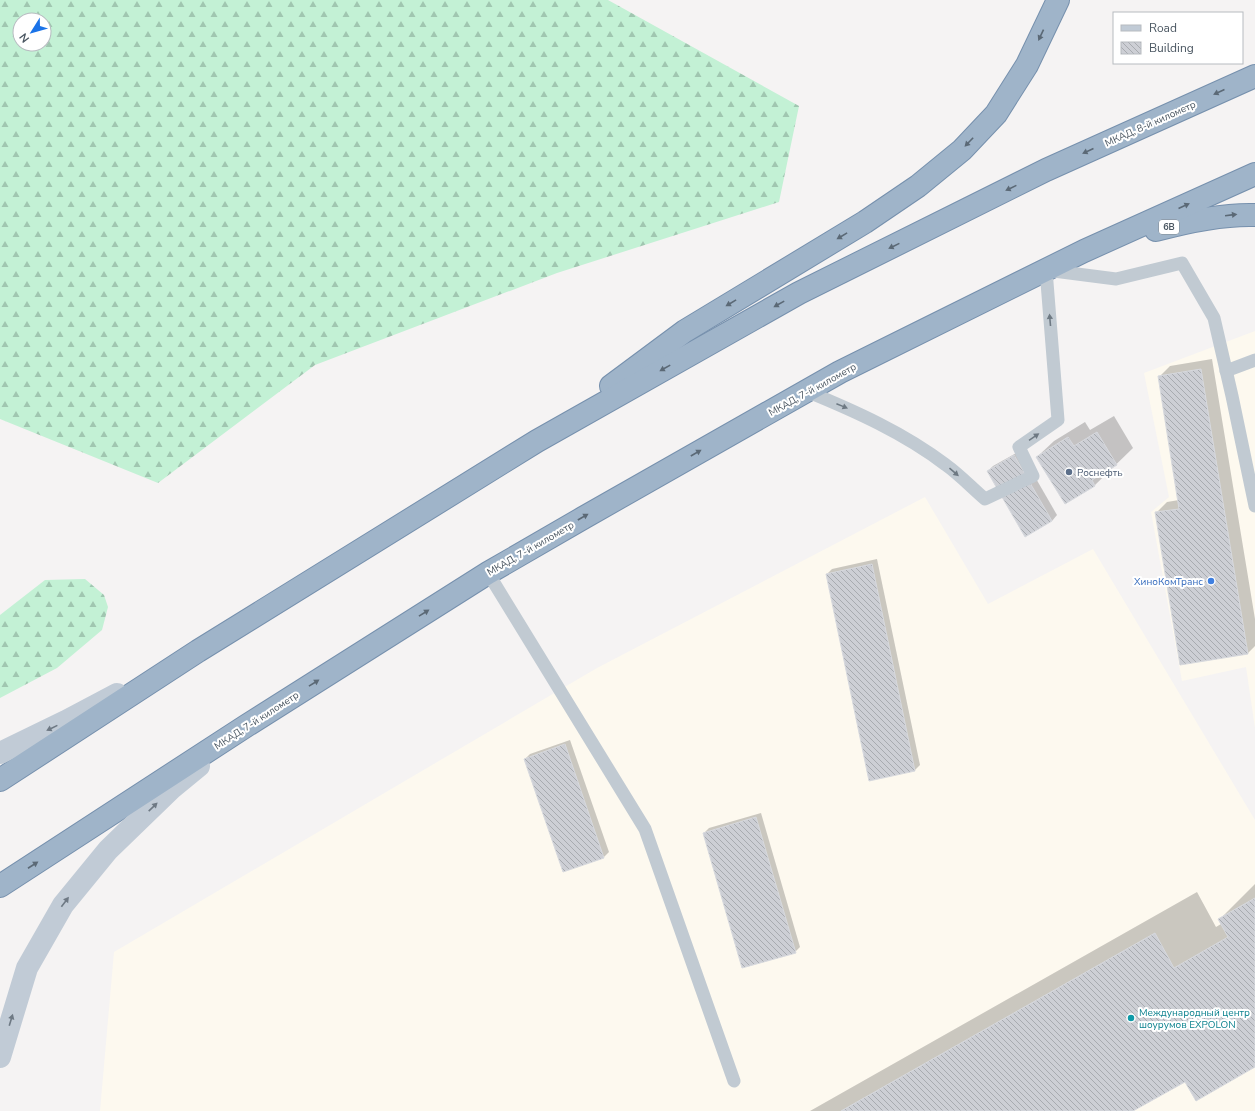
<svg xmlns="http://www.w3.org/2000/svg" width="1255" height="1111" viewBox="0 0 1255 1111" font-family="'Nunito Sans',sans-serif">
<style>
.commercial{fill:#fdf9ef}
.forest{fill:url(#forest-firs);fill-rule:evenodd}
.shadow{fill:#0003}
.building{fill:url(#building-back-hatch);stroke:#d7d9de}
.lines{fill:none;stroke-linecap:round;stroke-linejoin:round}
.trunk-casing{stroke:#7690ad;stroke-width:24}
.service{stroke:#c1cad2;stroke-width:13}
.secondary{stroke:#c1cbd6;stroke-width:22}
.trunk{stroke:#9fb4c9;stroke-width:22}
.oneway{fill:#5b6976}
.oneway2{fill:#6e7983}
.oneway3{fill:#6e7984}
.service-dot{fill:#5c6f8a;stroke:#fff;stroke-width:1.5}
.shop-dot{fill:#3f7fe0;stroke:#fff;stroke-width:1.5}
.culture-dot{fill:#0f9aa8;stroke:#fff;stroke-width:1.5}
.labels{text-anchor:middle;stroke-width:4;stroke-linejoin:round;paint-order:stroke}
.shield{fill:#fff;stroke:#808990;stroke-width:1}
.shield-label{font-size:9px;font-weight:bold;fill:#4a5661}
.street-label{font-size:10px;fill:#4a5661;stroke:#fff}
.service-label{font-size:10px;fill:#4e5e75;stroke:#fff;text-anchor:start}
.shop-label{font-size:10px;fill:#366cbe;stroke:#fff;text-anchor:end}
.culture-label{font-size:10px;fill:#0d838f;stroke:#fff;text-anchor:start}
</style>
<defs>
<pattern id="forest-firs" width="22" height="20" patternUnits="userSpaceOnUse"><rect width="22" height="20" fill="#c3f1d5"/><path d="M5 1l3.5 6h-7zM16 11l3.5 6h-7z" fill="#a0c6b0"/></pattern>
<pattern id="building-back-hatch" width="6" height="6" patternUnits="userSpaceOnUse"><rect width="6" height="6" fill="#cdcfd5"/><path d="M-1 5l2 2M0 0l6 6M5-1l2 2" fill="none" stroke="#a8abb0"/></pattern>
</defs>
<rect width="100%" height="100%" fill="#f5f3f3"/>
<g class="commercial">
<path d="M1255 331V728L1246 667 1182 681 1151 512 1169 497 1144 373Z"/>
<path d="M925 497 988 604 1093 549 1255 820V1111H100L114 952 597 668Z"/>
</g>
<g class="forest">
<path d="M0 0H608L799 106 779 202 557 273 315 365 158 483 0 419ZM20 20H44V44H20Z"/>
<path d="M85 579 104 595 108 607 102 630 57 668 0 698V615L45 580Z"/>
</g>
<g class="shadow">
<path d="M1212 359 1255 619V646L1248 653 1156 513 1167 502 1179 500 1159 377 1170 366Z"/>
<path d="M1114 416 1133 448 1095 485 1065 503 1037 457 1054 441 1085 422 1090 430Z"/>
<path d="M1020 451 1057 515 1052 521 988 471 993 466Z"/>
<path d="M877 559 920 765 915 770 870 780 827 574 832 569Z"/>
<path d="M570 740 609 852 604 857 525 759 530 754Z"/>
<path d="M761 813 800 947 795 952 704 833 709 828Z"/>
<path d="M1255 884V1066L1185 1080 1131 1111H810L1197 892 1216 927 1221 924 1219 920Z"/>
</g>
<g class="building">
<path d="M1201 369 1248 654 1180 665 1155 512 1179 509 1158 376Z"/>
<path d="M1097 432 1117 465 1092 480 1095 486 1065 504 1036 457 1068 437 1074 446Z"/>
<path d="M1014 455 1052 521 1025 537 987 471Z"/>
<path d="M872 564 915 771 869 781 826 574Z"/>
<path d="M565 744 604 858 563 872 524 759Z"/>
<path d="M756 817 796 953 742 968 703 833Z"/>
<path d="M1255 898V1067L1196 1101 1185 1082 1133 1111H841L1155 933 1174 968 1228 937 1218 919Z"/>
</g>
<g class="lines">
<defs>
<g id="trunk">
<path d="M1156 230C1189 221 1222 214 1255 215"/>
<path d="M611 386 685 331 865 222 918 186 962 150 996 114 1027 65 1058 0"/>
<path d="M0 780 198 651 537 441 799 293 1046 170 1255 76"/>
<path d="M0 886 246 726 488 573 583 518 840 372 1084 251 1255 174"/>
</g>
</defs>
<use href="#trunk" class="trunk-casing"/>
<g class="service">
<path d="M1226 371 1255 360"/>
<path d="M806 391C855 411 904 433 946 465 960 475 972 488 985 499L1033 476 1019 447 1058 420 1046 270 1116 279 1182 263 1214 318 1232 396 1255 506"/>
<path d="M488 573 645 829 734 1081"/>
</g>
<g class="secondary">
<path d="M0 753 66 721 117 694"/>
<path d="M0 1057 27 968 63 905 108 850 171 789 199 766"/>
</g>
<use href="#trunk" class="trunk"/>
</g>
<defs><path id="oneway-solid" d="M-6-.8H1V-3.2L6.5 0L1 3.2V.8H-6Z"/></defs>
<g class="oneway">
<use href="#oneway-solid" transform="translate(1041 35) rotate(115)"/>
<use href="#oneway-solid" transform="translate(1219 92) rotate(156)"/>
<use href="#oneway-solid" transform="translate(969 142) rotate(134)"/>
<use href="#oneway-solid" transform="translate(1088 151) rotate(156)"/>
<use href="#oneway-solid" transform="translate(1011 188) rotate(154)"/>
<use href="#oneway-solid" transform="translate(1184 206) rotate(-24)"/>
<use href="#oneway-solid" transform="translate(1231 215) rotate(-7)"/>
<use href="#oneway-solid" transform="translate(842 236) rotate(149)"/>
<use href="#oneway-solid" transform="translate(894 246) rotate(154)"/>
<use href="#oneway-solid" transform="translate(731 303) rotate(149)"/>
<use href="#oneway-solid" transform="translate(779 304) rotate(151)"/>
<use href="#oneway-solid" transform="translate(665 368) rotate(151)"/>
<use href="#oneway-solid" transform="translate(696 453) rotate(-30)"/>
<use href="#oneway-solid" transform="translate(583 517) rotate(-30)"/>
<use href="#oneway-solid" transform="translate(424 613) rotate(-32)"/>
<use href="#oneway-solid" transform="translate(314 683) rotate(-32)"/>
<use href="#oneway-solid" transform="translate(33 865) rotate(-33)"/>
</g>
<g class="oneway2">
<use href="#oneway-solid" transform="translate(1050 320) rotate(-95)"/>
<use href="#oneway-solid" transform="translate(842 406) rotate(22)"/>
<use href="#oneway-solid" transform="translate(1034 437) rotate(-34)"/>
<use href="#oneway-solid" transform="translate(954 472) rotate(41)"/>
</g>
<g class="oneway3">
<use href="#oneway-solid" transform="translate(52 728) rotate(154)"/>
<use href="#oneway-solid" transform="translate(153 807) rotate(-44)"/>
<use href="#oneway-solid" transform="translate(65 902) rotate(-53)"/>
<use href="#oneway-solid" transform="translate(11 1020) rotate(-73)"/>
</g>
<circle class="service-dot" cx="1069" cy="472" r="4"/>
<circle class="shop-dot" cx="1211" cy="581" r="4"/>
<circle class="culture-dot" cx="1131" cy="1018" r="4"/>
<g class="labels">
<rect class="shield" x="1159" y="220" width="20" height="14" rx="3"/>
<g class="shield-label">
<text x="1169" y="230">6B</text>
</g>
<g class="street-label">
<text transform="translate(1150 123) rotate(-24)" y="4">МКАД, 8-й километр</text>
<text transform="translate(812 389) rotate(-29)" y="4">МКАД, 7-й километр</text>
<text transform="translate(530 548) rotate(-30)" y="4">МКАД, 7-й километр</text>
<text transform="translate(256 720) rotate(-33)" y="4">МКАД, 7-й километр</text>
</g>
<g class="service-label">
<text x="1077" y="476">Роснефть</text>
</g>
<g class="shop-label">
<text x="1203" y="585">ХиноКомТранс</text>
</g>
<g class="culture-label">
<text x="1139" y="1016">Международный центр<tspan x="1139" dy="12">шоурумов EXPOLON</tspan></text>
</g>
</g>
<rect x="1113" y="12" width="130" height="52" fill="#ffffff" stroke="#b7bbc0"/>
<rect x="1121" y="25" width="20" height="6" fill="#c1cbd6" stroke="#b7bbc0"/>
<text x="1149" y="32" font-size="12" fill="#4a5661">Road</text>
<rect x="1121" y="42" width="20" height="12" fill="url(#building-back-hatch)" stroke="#b7bbc0"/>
<text x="1149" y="52" font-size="12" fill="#4a5661">Building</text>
<g transform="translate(32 32) rotate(233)"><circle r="19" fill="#ffffff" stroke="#b7bbc0"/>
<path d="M0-3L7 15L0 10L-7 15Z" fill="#1a73e8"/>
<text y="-6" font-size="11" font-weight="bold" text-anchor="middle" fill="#4a5661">N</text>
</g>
</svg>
